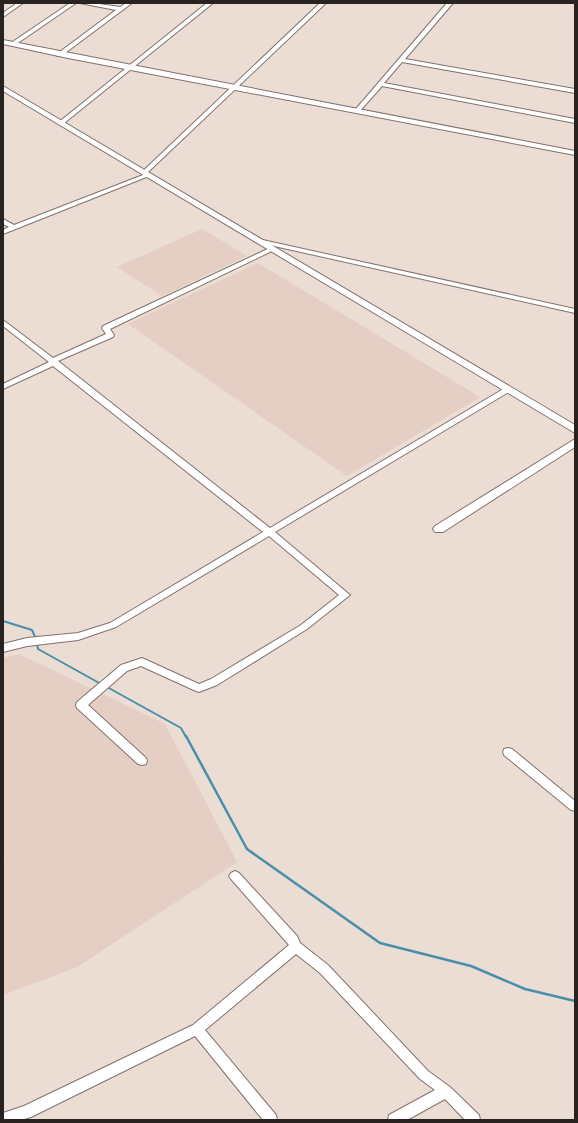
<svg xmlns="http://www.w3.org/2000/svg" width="578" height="1123" viewBox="0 0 578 1123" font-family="'Source Sans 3',sans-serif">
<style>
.built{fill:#e5cec3}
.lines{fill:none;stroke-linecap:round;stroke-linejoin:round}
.stream-far1{stroke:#488faa;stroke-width:2}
.stream{stroke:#488faa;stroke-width:2.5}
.street-casing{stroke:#80736c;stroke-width:2}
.secondary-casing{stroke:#80736c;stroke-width:2}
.street{fill:#fff;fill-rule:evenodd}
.secondary{fill:#fff;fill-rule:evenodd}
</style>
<rect width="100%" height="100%" fill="#ebdcd4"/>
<g class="built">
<path d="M202 229 247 256 162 296 117 267Z"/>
<path d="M258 263 480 397 347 476 128 324Z"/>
<path d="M19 654 165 724 237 862 77 967 3 995V864L6 862 3 858V658Z"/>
</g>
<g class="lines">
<g class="stream-far1">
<path d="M3 621 32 630 36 639"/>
<path d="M37 644 38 649 101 684"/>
<path d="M107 687 181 728 186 737"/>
</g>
<path class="stream" d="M186 736 247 849 380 943 471 966 525 989 575 1001"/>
<defs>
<g id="street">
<path d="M17 3H23L3 17V13Z"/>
<path d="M70 3H76L15 45H11V43Z"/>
<path d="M80 3H92L120 7 126 3H132L61 56H57V54L116 10Z"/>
<path d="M207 3H213L63 124H59V122Z"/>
<path d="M320 3H326L147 173 150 175 149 176 3 234V230L9 227 3 224V219L14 225 143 175 141 173 142 172Z"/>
<path d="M447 3H453L405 59 575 89V93L402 62 384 83 575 119V123L382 86 359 112H355V110Z"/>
<path d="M258 239 575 309V313L256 242 255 241Z"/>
<path d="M272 247 274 248V250L110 329 114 335 113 337 58 361 270 528 505 388H508L512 390 275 532 350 595 307 629 217 685 199 692 196 691 141 666 127 671 88 705 146 758 147 761 146 764 142 765 138 764 77 708 76 705 77 702 121 665 142 658 199 684 211 679 301 625 339 595 269 536 116 627 78 640 27 646 3 652V644L27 638 78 633 110 623 263 532 53 366 3 389V384L49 362 3 326V320L53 358 106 334 102 328 103 326Z"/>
<path d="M508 748 512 749 575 801V811L571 810 504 755 503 752 504 749Z"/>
<path d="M235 871 239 873 297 936 300 943 328 965 428 1071 450 1087 479 1115 480 1120H465L445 1099 407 1120H388L389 1115 435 1090 420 1079 320 973 296 954 205 1030 276 1115 277 1120H263L195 1036 31 1117 21 1120H3V1113L24 1106 193 1025 289 945 231 879 229 876 231 873Z"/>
</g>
<g id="secondary">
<path d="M3 40 575 151V155L68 58 3 44Z"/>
<path d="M3 86 575 425V433L3 91Z"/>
<path d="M575 439V447L443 532H435L433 529 435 526Z"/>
</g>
</defs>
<use href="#street" class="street-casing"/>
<use href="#secondary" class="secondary-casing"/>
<use href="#street" class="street"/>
<use href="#secondary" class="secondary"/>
</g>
<rect width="578" height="1123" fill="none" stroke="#282320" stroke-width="8"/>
</svg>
